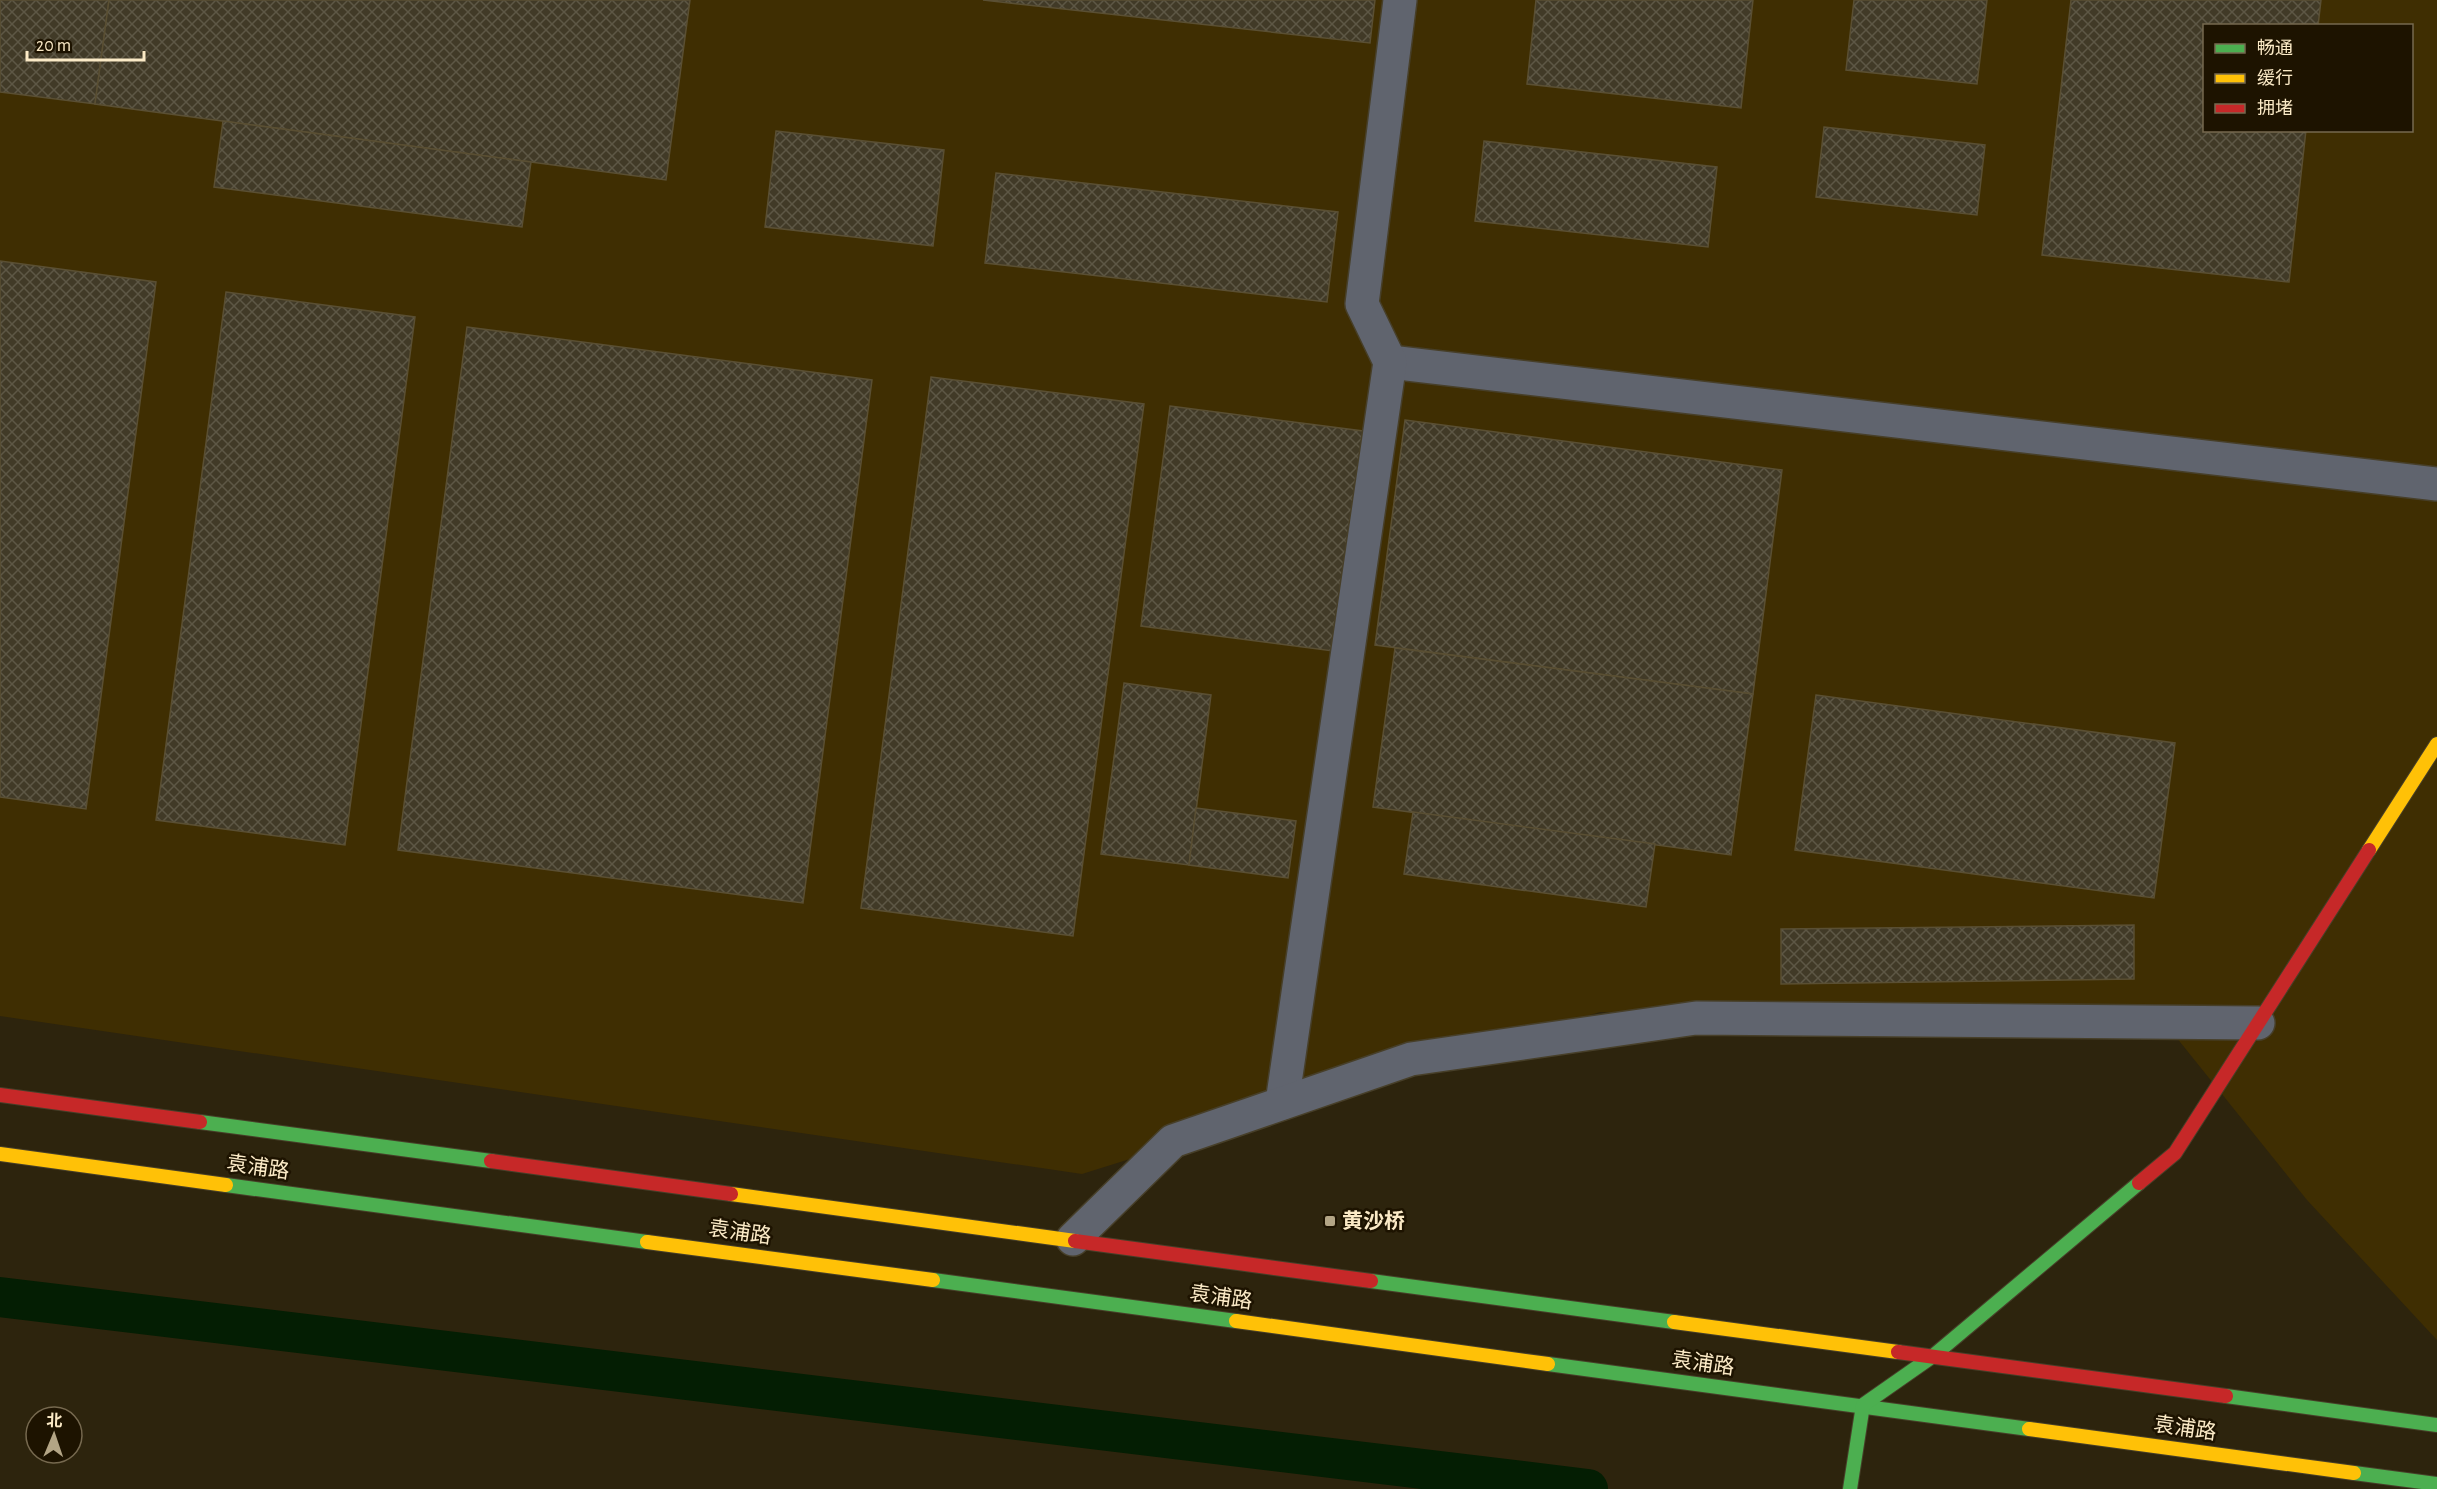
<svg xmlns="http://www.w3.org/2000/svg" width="2437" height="1489" viewBox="0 0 2437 1489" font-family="'Alegreya Sans','Noto Sans SC',sans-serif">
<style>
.built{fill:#3f2e02;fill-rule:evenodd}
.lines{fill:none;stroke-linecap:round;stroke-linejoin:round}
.canal{stroke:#041e03;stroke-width:40}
.building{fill:url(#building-cross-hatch);stroke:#5a4f33;stroke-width:1.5}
.street-casing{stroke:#473f29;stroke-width:36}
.fast-casing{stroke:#473f29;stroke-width:16}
.slow-casing{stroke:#473f29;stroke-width:16}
.jam-casing{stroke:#473f29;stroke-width:16}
.street{stroke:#60646e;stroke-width:33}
.fast{stroke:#4caf50;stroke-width:14}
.slow{stroke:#ffc107;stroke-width:14}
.jam{stroke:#c62828;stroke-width:14}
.poi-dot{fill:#b3a585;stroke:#1d1300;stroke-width:2}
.labels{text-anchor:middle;stroke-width:5;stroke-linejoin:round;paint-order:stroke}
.street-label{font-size:21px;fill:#fbeac6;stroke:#1d1300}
.poi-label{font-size:21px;font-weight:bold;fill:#fbeac6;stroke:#1d1300;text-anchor:start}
</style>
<defs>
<pattern id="building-cross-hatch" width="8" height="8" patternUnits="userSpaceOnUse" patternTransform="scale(1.5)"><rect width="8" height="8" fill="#413a27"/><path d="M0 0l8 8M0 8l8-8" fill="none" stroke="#5d5745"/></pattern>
</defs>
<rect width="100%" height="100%" fill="#2d240d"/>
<path class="built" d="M0 0H2437V1340L2307 1200 2172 1032 1600 1012 1082 1174 0 1016ZM2204 26H2412V130H2204Z"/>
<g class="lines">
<path class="canal" d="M0 1297 1588 1489"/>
</g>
<g class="building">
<path d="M0 0H109L95 104 0 92Z"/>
<path d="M109 0H690L666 180 95 104Z"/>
<path d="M983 0H1375L1370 43Z"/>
<path d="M1536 0H1753L1741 108 1527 84Z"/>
<path d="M1854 0H1987L1977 84 1846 70Z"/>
<path d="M2071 0H2321L2318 26H2204V130H2306L2289 282 2042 255Z"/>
<path d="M223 121 531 162 522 227 214 187Z"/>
<path d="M1824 127 1985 145 1977 215 1816 197Z"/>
<path d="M776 131 944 150 933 246 765 227Z"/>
<path d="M1484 141 1717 167 1708 247 1475 221Z"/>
<path d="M996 173 1338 212 1327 302 985 263Z"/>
<path d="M0 261 156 282 86 809 0 797Z"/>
<path d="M226 292 415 317 345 845 156 820Z"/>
<path d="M467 327 872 380 803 903 398 850Z"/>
<path d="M931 377 1144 404 1073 936 861 908Z"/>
<path d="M1170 406 1363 431 1333 651 1141 626Z"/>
<path d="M1405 420 1782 470 1753 694 1375 645Z"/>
<path d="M1395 648 1753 694 1731 855 1373 807Z"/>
<path d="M1124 683 1211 695 1189 865 1101 854Z"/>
<path d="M1816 695 2175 743 2154 898 1795 850Z"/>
<path d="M1196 808 1296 821 1288 878 1189 865Z"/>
<path d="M1413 812 1655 844 1646 907 1404 874Z"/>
<path d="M2134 925V979L1781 984V929Z"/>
</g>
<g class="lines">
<defs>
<g id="street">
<path d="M1390 362 2437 484"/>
<path d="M1282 1103 1390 362 1362 304 1400 0"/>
<path d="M1073 1239 1173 1141 1411 1059 1696 1018 2258 1023"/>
</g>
<g id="fast">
<path d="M200 1122 491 1161"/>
<path d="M226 1185 647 1242"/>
<path d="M933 1280 1236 1321"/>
<path d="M1371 1281 1674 1322"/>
<path d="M1548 1364 2029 1429"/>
<path d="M2226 1396 2437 1425"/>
<path d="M2354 1473 2437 1484"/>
<path d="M1850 1489 1863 1405 1933 1356 2139 1183"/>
</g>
<g id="slow">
<path d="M2369 850 2437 744"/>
<path d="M0 1154 226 1185"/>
<path d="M731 1194 1075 1241"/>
<path d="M647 1242 933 1280"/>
<path d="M1236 1321 1548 1364"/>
<path d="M1674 1322 1898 1352"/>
<path d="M2029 1429 2354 1473"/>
</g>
<g id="jam">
<path d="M0 1095 200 1122"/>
<path d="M491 1161 731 1194"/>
<path d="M2139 1183 2175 1153 2369 850"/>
<path d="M1075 1241 1371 1281"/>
<path d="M1898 1352 2226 1396"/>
</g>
</defs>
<use href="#street" class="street-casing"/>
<use href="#fast" class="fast-casing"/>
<use href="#slow" class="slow-casing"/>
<use href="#jam" class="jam-casing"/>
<use href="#street" class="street"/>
<use href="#fast" class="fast"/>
<use href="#slow" class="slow"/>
<use href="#jam" class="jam"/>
</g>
<rect class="poi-dot" x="1324" y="1215" width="12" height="12" rx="3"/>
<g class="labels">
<g class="street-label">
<text transform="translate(258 1167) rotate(8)" y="7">袁浦路</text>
<text transform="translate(740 1232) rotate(8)" y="7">袁浦路</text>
<text transform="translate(1221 1297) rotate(8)" y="7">袁浦路</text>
<text transform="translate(1703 1363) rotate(8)" y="7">袁浦路</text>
<text transform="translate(2185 1428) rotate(8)" y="7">袁浦路</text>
</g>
<g class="poi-label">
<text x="1342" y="1228">黄沙桥</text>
</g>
</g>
<rect x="2203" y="24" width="210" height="108" fill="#1d1300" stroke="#76694f" stroke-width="1.5"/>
<rect x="2215" y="44" width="30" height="9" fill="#4caf50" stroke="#76694f" stroke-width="1.5"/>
<text x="2257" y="54" font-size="18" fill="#fbeac6">畅通</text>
<rect x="2215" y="74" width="30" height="9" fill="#ffc107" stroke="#76694f" stroke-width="1.5"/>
<text x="2257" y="84" font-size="18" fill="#fbeac6">缓行</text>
<rect x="2215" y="104" width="30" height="9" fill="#c62828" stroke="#76694f" stroke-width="1.5"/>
<text x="2257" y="114" font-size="18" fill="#fbeac6">拥堵</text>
<g transform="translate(54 1435) rotate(2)"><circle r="28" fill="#1d1300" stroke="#76694f" stroke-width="1.5"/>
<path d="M0-4.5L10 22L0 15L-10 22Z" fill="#b3a585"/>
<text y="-9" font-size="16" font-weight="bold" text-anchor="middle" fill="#fbeac6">北</text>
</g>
<path d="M27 51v9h117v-9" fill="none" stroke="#fbeac6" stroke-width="3"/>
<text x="36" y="51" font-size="18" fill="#fbeac6" stroke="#1d1300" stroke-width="4.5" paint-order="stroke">20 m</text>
</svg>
